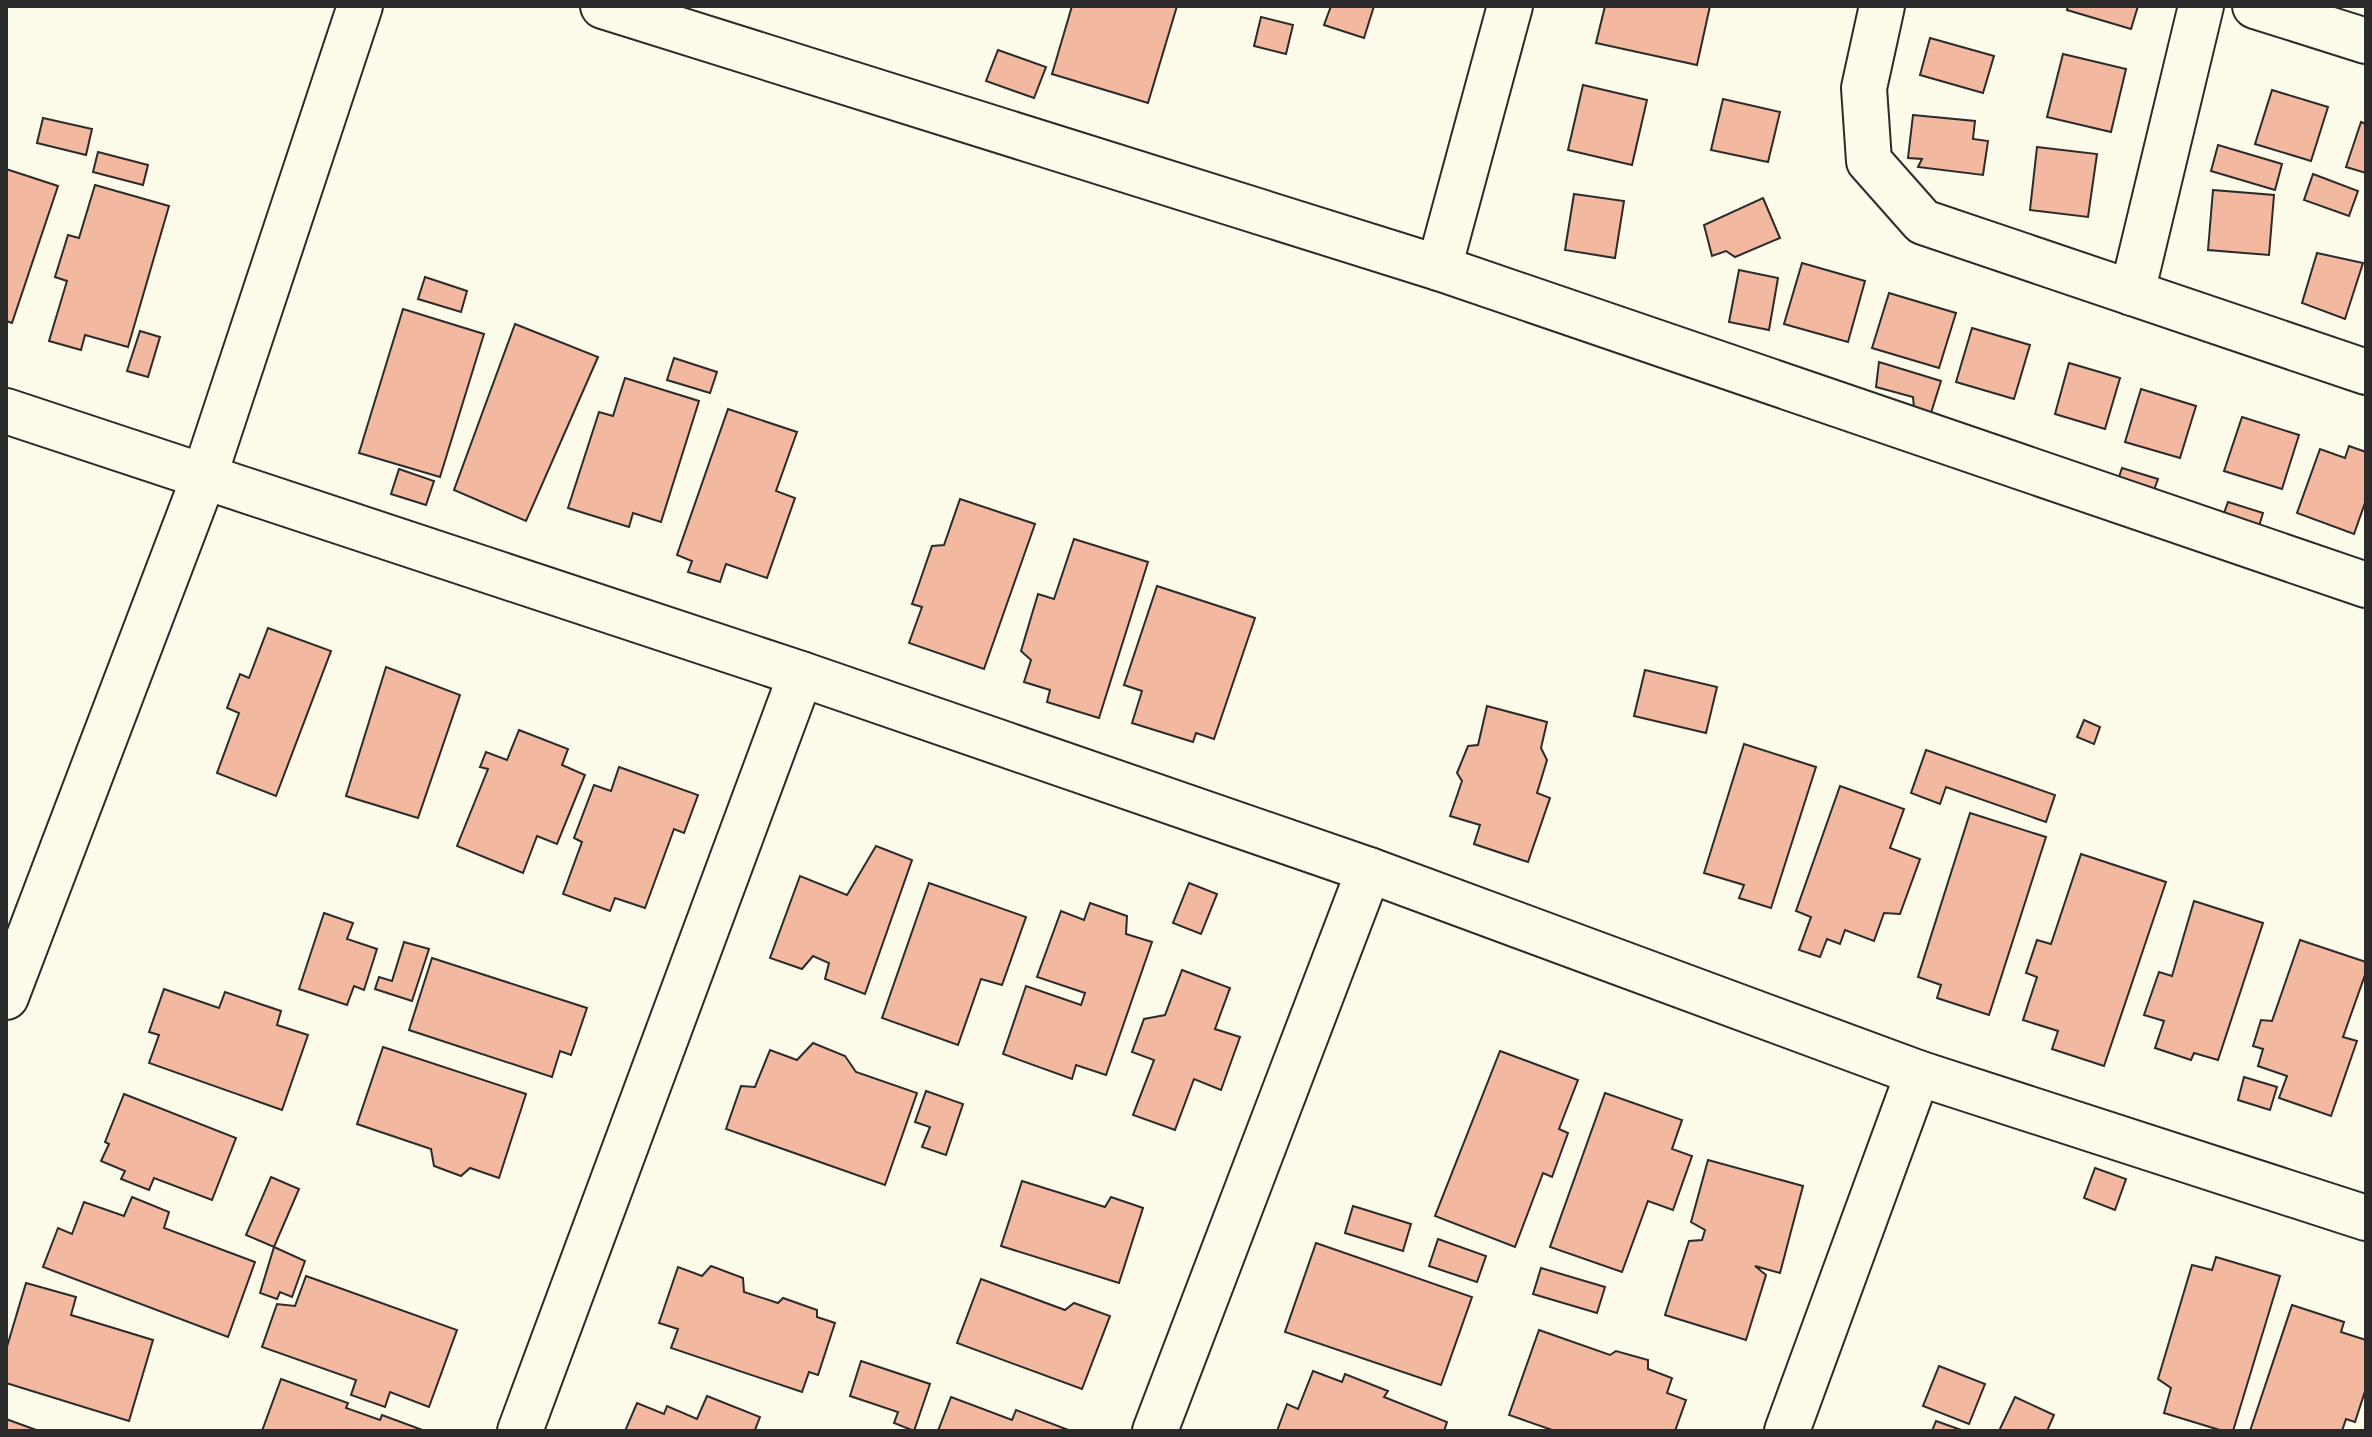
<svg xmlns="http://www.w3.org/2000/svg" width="2372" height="1437" viewBox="0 0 2372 1437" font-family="'Noto Sans',sans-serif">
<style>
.building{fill:#f2b8a0;stroke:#2b2b2b;stroke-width:2}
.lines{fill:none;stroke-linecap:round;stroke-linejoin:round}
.minor-casing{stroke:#2b2b2b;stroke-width:48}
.minor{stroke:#fdfbea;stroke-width:44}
</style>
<rect width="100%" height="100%" fill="#fdfbea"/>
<g class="building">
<path d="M1072 6H1177L1148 103 1052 74Z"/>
<path d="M1331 6H1374L1364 38 1324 25Z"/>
<path d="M1605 6H1710L1697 65 1596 43Z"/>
<path d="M2068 6H2138L2131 29 2067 10Z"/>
<path d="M1261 17 1293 25 1286 54 1254 46Z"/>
<path d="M1930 38 1994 56 1983 93 1920 75Z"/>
<path d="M998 50 1046 67 1034 98 986 81Z"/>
<path d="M2063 54 2126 69 2111 132 2047 117Z"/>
<path d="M1583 85 1647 100 1632 165 1568 150Z"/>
<path d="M2272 90 2328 107 2311 161 2255 144Z"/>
<path d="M1723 99 1780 112 1768 162 1711 150Z"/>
<path d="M1913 115 1975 121 1973 139 1988 141 1983 175 1918 167 1922 159 1908 158Z"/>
<path d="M43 118 92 129 86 155 37 143Z"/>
<path d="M2361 122 2366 124V173L2346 167Z"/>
<path d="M2218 145 2282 164 2275 190 2211 171Z"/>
<path d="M2037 147 2097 154 2088 217 2030 210Z"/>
<path d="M98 152 148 165 143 185 93 172Z"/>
<path d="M6 169 58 186 12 323 6 321Z"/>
<path d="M2313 174 2358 191 2349 216 2304 200Z"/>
<path d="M95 185 169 206 128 347 85 335 81 350 49 341 67 281 55 277 68 235 79 238Z"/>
<path d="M2213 190 2274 195 2269 255 2208 250Z"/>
<path d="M1574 194 1624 201 1615 258 1565 250Z"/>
<path d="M1763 198 1780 238 1735 257 1726 251 1712 256 1704 225Z"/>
<path d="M2317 253 2363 263 2345 319 2302 303Z"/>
<path d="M1802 263 1865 281 1848 342 1784 324Z"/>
<path d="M1739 270 1778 278 1769 330 1729 322Z"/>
<path d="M425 277 467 291 461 312 418 299Z"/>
<path d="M1889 293 1956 313 1939 368 1872 348Z"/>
<path d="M403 309 484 334 440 477 359 453Z"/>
<path d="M515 324 598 357 526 521 454 490Z"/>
<path d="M1972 328 2030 345 2014 399 1956 382Z"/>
<path d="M140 331 160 337 148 377 127 371Z"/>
<path d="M674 358 717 372 710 393 667 380Z"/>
<path d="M1879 362 1941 381 1931 413 1914 408 1913 397 1876 387Z"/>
<path d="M2069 363 2120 378 2105 429 2055 414Z"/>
<path d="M625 378 699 401 661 522 633 513 629 527 568 508 599 412 613 416Z"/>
<path d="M2141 389 2196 406 2180 458 2125 442Z"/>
<path d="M728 409 797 432 776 491 795 498 767 578 726 564 720 582 688 572 692 561 677 555Z"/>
<path d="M2242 417 2299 435 2282 489 2224 471Z"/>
<path d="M2349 446 2366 452V500L2354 534 2297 513 2320 449 2345 458Z"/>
<path d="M2122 468 2158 479 2150 501 2115 489Z"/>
<path d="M399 469 434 481 426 505 391 494Z"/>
<path d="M960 499 1035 524 984 669 909 643 922 607 912 604 932 546 944 545Z"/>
<path d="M2228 502 2263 513 2256 536 2220 524Z"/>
<path d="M1074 539 1148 562 1099 718 1047 702 1050 690 1024 682 1031 660 1021 651 1038 594 1054 599Z"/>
<path d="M1157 586 1255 618 1214 739 1196 733 1193 742 1132 723 1142 691 1124 685Z"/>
<path d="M268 628 331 651 276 796 217 773 239 713 227 708 240 674 249 678Z"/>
<path d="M386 667 460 695 418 818 346 796Z"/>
<path d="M1645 670 1717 687 1706 733 1634 716Z"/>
<path d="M1487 706 1547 722 1541 748 1547 760 1537 793 1550 798 1528 862 1474 844 1480 825 1450 816 1462 781 1457 773 1468 746 1478 745Z"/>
<path d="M2084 720 2100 727 2094 744 2077 737Z"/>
<path d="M519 730 568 749 562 765 585 775 557 844 537 836 523 873 457 846 488 769 480 767 486 752 507 760Z"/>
<path d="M1744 744 1816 767 1771 908 1739 898 1744 885 1704 873Z"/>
<path d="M1926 750 2055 795 2046 822 1946 787 1940 804 1911 793Z"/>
<path d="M619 767 698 795 684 833 674 829 645 908 615 898 610 911 563 894 582 842 574 838 594 785 611 791Z"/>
<path d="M1840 786 1904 809 1890 848 1920 859 1900 914 1884 913 1874 941 1845 930 1840 944 1827 939 1820 957 1799 950 1811 917 1796 911Z"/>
<path d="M1970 813 2046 837 1989 1015 1937 998 1941 985 1918 977Z"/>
<path d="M876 846 912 860 865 994 825 979 829 963 813 956 802 969 770 958 800 876 847 895Z"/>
<path d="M2081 854 2166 882 2104 1066 2052 1049 2058 1031 2023 1020 2037 977 2026 973 2037 940 2051 944Z"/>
<path d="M929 883 1026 917 1002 985 981 979 958 1045 882 1018Z"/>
<path d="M1189 883 1217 894 1201 934 1173 923Z"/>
<path d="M2194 901 2263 923 2218 1060 2194 1053 2191 1060 2155 1048 2164 1021 2144 1015 2159 972 2172 976Z"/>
<path d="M1090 903 1127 916 1126 934 1152 942 1106 1075 1076 1065 1072 1079 1003 1054 1026 986 1081 1005 1085 993 1037 977 1061 911 1084 920Z"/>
<path d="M324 913 353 923 347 939 377 949 364 990 354 986 347 1005 299 989Z"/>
<path d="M2300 940 2366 962V972L2343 1037 2357 1041 2331 1116 2279 1098 2287 1076 2258 1066 2263 1049 2253 1046 2261 1020 2272 1021Z"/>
<path d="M404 942 429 949 412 1001 375 989 379 977 392 981Z"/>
<path d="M432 958 587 1008 571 1055 560 1051 552 1077 409 1030Z"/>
<path d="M1182 970 1230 988 1215 1029 1240 1037 1221 1090 1194 1079 1175 1130 1133 1115 1154 1060 1132 1052 1144 1019 1165 1015Z"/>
<path d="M164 989 219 1008 225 992 281 1011 277 1025 308 1035 282 1110 149 1063 159 1035 149 1032Z"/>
<path d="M813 1043 845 1056 856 1072 917 1093 885 1185 726 1129 741 1086 755 1087 770 1050 797 1060Z"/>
<path d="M383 1047 526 1094 499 1178 470 1168 461 1176 434 1166 431 1149 357 1124Z"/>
<path d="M1500 1051 1578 1080 1559 1129 1568 1133 1552 1177 1543 1173 1515 1247 1435 1216Z"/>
<path d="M2244 1077 2277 1087 2270 1110 2238 1100Z"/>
<path d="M926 1091 963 1104 946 1155 922 1147 930 1127 915 1122Z"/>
<path d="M1605 1093 1682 1120 1672 1149 1692 1156 1673 1210 1648 1201 1622 1272 1550 1247Z"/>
<path d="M124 1094 236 1138 212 1200 154 1178 149 1190 121 1179 125 1171 101 1161 109 1144 105 1142Z"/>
<path d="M1708 1160 1803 1186 1780 1273 1755 1266 1766 1275 1746 1340 1665 1315 1689 1241 1702 1240 1705 1230 1691 1222Z"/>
<path d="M2095 1168 2126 1179 2115 1210 2084 1198Z"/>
<path d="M271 1177 299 1189 274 1247 246 1235Z"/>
<path d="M1022 1181 1105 1207 1111 1197 1143 1208 1119 1283 1001 1246Z"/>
<path d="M132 1197 169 1212 164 1228 255 1262 228 1337 43 1267 58 1228 72 1234 84 1202 124 1216Z"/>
<path d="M1353 1206 1411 1224 1403 1251 1345 1233Z"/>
<path d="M1438 1239 1486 1256 1477 1282 1429 1266Z"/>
<path d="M1316 1243 1472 1297 1441 1385 1285 1332Z"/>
<path d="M274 1247 305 1261 292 1297 280 1292 277 1299 260 1293Z"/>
<path d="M2216 1257 2280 1276 2233 1431H2223L2164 1413 2171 1388 2158 1379 2192 1265 2212 1270Z"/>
<path d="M711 1266 743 1278 744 1292 778 1303 783 1298 817 1310V1317L835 1323 818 1375 809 1372 802 1392 671 1348 678 1329 659 1323 678 1267 702 1276Z"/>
<path d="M1541 1268 1605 1287 1597 1313 1533 1294Z"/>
<path d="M306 1276 457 1330 429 1407 390 1392 385 1407 351 1395 356 1380 262 1347 277 1304 295 1306Z"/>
<path d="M981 1279 1065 1310 1074 1303 1110 1316 1082 1389 957 1343Z"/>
<path d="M26 1283 76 1297 71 1315 153 1340 129 1421 6 1383V1350Z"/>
<path d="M2292 1305 2344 1322 2341 1332 2366 1340V1388L2355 1422 2346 1419 2342 1431H2250Z"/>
<path d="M1539 1330 1610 1355 1616 1351 1648 1360V1369L1672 1378 1667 1393 1686 1400 1675 1431H1555L1509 1415Z"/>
<path d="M861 1361 930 1384 914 1431 894 1423 898 1412 850 1396Z"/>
<path d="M1939 1366 1985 1384 1969 1424 1923 1406Z"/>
<path d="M1313 1371 1342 1382 1345 1374 1388 1391 1384 1397 1447 1422 1444 1431H1277L1287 1404 1298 1409Z"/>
<path d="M281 1379 348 1403 346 1408 380 1420 382 1415 425 1431H262Z"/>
<path d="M707 1396 760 1417 755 1430 757 1431H625L637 1403 664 1414 667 1406 697 1419Z"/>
<path d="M951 1397 1012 1420 1016 1410 1071 1431H938Z"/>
<path d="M2015 1397 2054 1415 2047 1431H1999Z"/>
<path d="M6 1419 39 1431H6Z"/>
<path d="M1936 1421 1964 1431H1932Z"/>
</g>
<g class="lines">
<defs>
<g id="minor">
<path d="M603 6 1439 268 2366 585"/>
<path d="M1882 6 1864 88 1869 161 1923 222 2366 372"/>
<path d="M2255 6 2366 41"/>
<path d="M1439 268 1510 6"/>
<path d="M2132 293 2201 6"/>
<path d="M6 411 801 674 1369 870 1918 1073 2366 1218"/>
<path d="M6 997 204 477 360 6"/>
<path d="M520 1431 801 674"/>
<path d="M1155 1431 1369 870"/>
<path d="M1787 1431 1918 1073"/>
</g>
</defs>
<use href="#minor" class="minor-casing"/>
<use href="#minor" class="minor"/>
</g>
<rect width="2372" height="1437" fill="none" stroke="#2b2b2b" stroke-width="16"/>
</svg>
